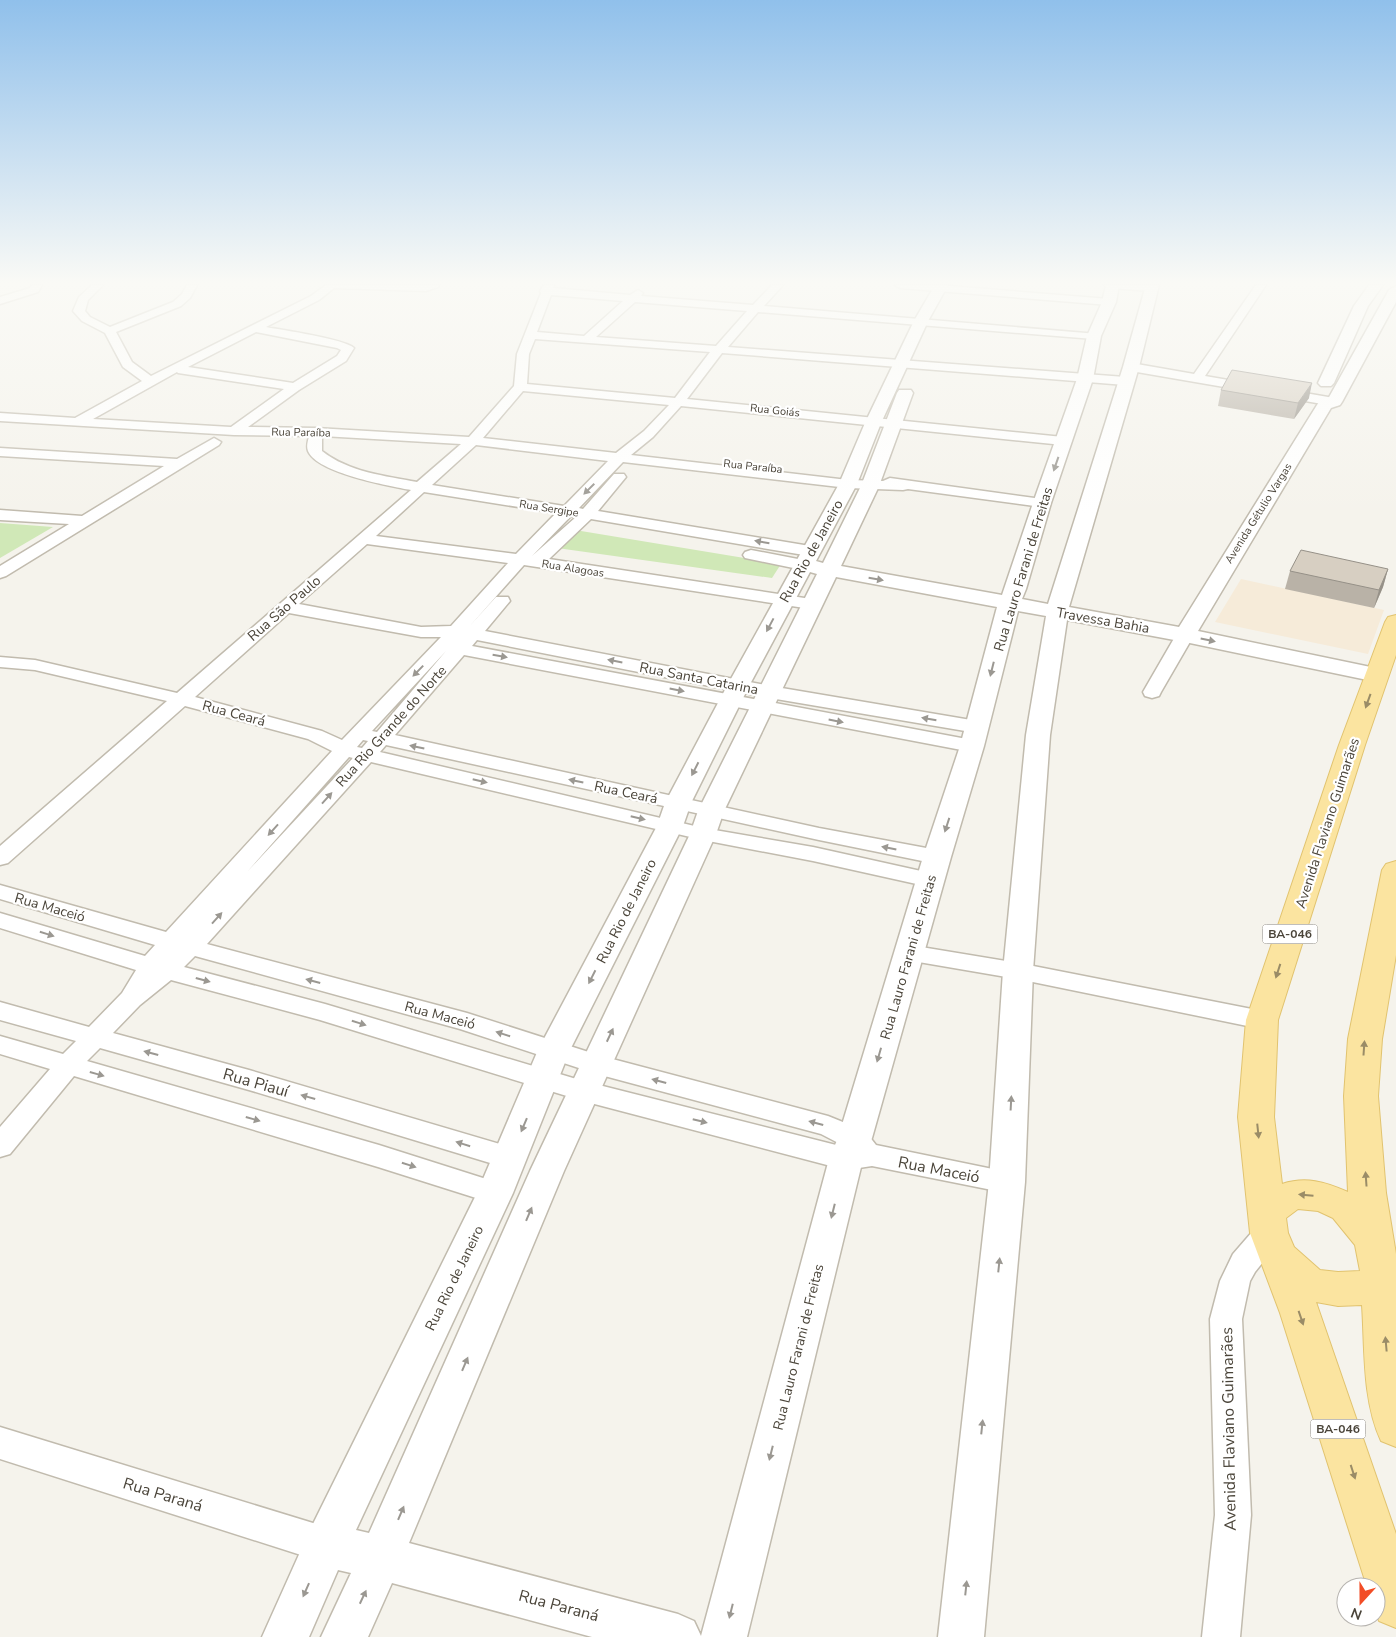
<svg xmlns="http://www.w3.org/2000/svg" width="1396" height="1637" viewBox="0 0 1396 1637" font-family="'Nunito Sans',sans-serif">
<style>
.commercial{fill:#f6ebd9}
.green{fill:#d0e8b7}
.lines{fill:none;stroke-linecap:round;stroke-linejoin:round}
.minor-casing{stroke:#c1bbae;stroke-width:3}
.tertiary-casing{stroke:#c1bbae;stroke-width:3}
.primary-casing{stroke:#e1c36f;stroke-width:2}
.minor{fill:#fff;fill-rule:evenodd}
.tertiary{fill:#fff;fill-rule:evenodd}
.primary{fill:#fbe4a0;fill-rule:evenodd}
.wall{fill:#b9b2a7}
.shaded-wall{fill:#969188}
.building{fill:#d7cfc2;stroke:#969188}
.oneway{fill:#9b9892}
.oneway2{fill:#9a8c67}
.labels{text-anchor:middle;stroke-width:4.5;stroke-linejoin:round;paint-order:stroke}
.far-street-label{font-size:11px;fill:#4a4439;stroke:#fff}
.shield{fill:#fff;stroke:#807c74;stroke-width:1}
.shield-label{font-size:12px;font-weight:bold;fill:#4a4439}
.street-label{font-size:14px;fill:#4a4439;stroke:#fff}
.near-street-label{font-size:16px;fill:#4a4439;stroke:#fff}
</style>
<rect width="100%" height="100%" fill="#f5f3ec"/>
<path class="commercial" d="M1241 579 1384 610 1368 654 1215 622Z"/>
<g class="green">
<path d="M0 523 53 527 0 558Z"/>
<path d="M575 530 781 564 772 578 557 548Z"/>
</g>
<g class="lines">
<defs>
<g id="minor">
<path d="M32 285H42L38 292 0 304V297L30 288Z"/>
<path d="M92 285H103L88 300 85 311 90 317 110 327 173 302 182 294 187 285H197L190 298 181 306 116 332 132 362 151 376 311 296 326 285H439L438 287 426 291 334 288 319 300 266 327C282 330 345 339 354 348L346 361 299 390 248 427 316 428 469 437 514 386 517 354 541 293 540 291 544 285H554L553 288 630 295 638 290 643 293 641 296 753 305 772 285H783L764 306 1098 334 1100 336 1094 339 758 312 728 347 1125 377 1131 381 1125 385 722 353 687 399 1063 437 1070 441 1063 445 681 406 653 437 631 455 848 480 883 481 890 478 1042 499 1047 500 1049 503 1047 506 1042 507 908 489 903 490 848 488 623 462 579 508 583 509 614 474H624L626 477 598 511 810 546 816 548 818 551 816 554 810 556 591 519 549 559 811 599 817 600 819 604 817 608 811 609 524 565 468 628 496 597H508L510 601 485 631 770 686 977 721 984 723 987 727 984 731 977 733 770 698 477 640 472 646 972 740 979 742 982 746 979 750 972 752 464 655 395 735 819 828 937 850 945 852 948 857 945 862 937 864 819 840 386 745 380 752 703 828 813 847 930 873 938 875 941 880 938 885 930 887 813 861 703 840 371 762 207 944 467 1013 601 1056 828 1116 865 1131 876 1145 1017 1174 1021 1182 1017 1190 1007 1193 872 1166 846 1170 583 1101 320 1020 171 980 140 1005 113 1033 249 1070 510 1147 520 1150 524 1158 520 1166 510 1169 249 1090 100 1048 87 1061 379 1145 505 1185 509 1193 505 1201 495 1204 378 1167 74 1076 10 1154 0 1157V1127L50 1069 0 1054V1036L63 1054 76 1041 0 1020V1002L89 1027 122 993 136 970 0 928V913L145 956 155 945 0 899V885L166 932 332 751 308 739 185 706 8 863 0 865V846L167 701 35 670 0 667V657L35 660 177 693 411 490C389 486 317 473 308 451 306 446 308 441 309 436L234 435 0 421V413L75 418 142 381 123 367 105 333 82 321 73 311 79 297ZM551 295 623 301 584 336 537 332ZM635 302 747 311 716 346 596 337ZM256 332 337 348 341 350 337 356 293 383 188 367ZM535 339 710 352 675 398 527 384 529 354ZM177 372 178 373 284 389 231 427 93 419ZM523 391 669 405 644 431 616 453 483 438ZM322 436 461 444 417 482C386 476 348 472 322 451ZM476 445 608 461 564 506 432 485ZM424 492 556 513 516 554 376 536ZM571 516 576 517 532 556 533 555ZM367 544 508 563 451 626 421 627 299 604ZM289 613 421 637H441L342 740 322 731 195 697ZM446 651 377 732 372 731ZM363 740 368 741 362 748 357 747ZM349 757 353 758 247 872ZM195 956 460 1029 597 1074 821 1134 848 1148 583 1081 325 1004 184 967Z"/>
<path d="M895 285H937L1109 299 1114 302 1109 305 900 288Z"/>
<path d="M1104 285H1152L1157 288 1152 291 1109 288Z"/>
<path d="M1256 285H1266L1205 376 1334 398 1339 399 1340 402 1339 405 1334 406 1131 371 1125 367 1131 363 1194 374Z"/>
<path d="M214 438 221 442 219 445 6 576 0 578V566L69 524 0 520V510L82 516 164 466 0 456V448L177 459Z"/>
<path d="M751 550 803 560 809 562 811 565 809 568 803 570 745 558 743 555 745 552Z"/>
<path d="M1185 630 1191 631 1194 635 1161 692 1159 696 1152 698 1145 696 1143 692 1176 635 1179 631Z"/>
<path d="M909 945 1018 963 1262 1011 1271 1014 1275 1020 1271 1026 1262 1029 1018 979 901 959 897 953 901 947Z"/>
<path d="M1269 1221 1279 1224 1284 1233 1279 1242 1255 1272 1250 1281 1242 1319 1251 1515 1240 1637H1202L1215 1515 1210 1319 1220 1281 1233 1254 1259 1224Z"/>
<path d="M0 1427 326 1527 339 1532 344 1545 339 1558 326 1563 0 1459Z"/>
</g>
<g id="tertiary">
<path d="M935 285H948L928 321 881 423 857 484 816 561 823 563 861 486 897 393 899 390H911L913 393 879 486 841 566 1002 595 1033 503 1077 379 1087 336 1102 302 1106 285H1119L1116 302 1101 336 1093 379 1051 503 1026 589 1022 599 1048 604 1123 367 1146 285H1159L1139 367 1069 607 1179 627 1317 405 1319 402 1328 399 1389 290 1396 286V302L1342 402 1340 405 1331 408 1198 631 1385 670 1388 675 1385 680 1377 682 1185 642 1067 620 1050 735 1033 971 1025 1182 984 1637H938L989 1182 1003 971 1026 735 1046 616 1018 611 984 746 951 857 872 1138 863 1159 747 1637H592L392 1583 368 1637H321L351 1573 338 1570 309 1637H262L310 1530 477 1193 538 1050 657 826 665 803 727 686 839 484 865 423 914 321ZM810 572 817 574 698 811 690 834 530 1171 369 1533 356 1530 513 1193 570 1050 683 826 691 803 749 686ZM836 577 997 607 960 746 923 857 838 1138 829 1159 701 1636 694 1621 678 1614 409 1543 564 1171 716 834 724 811Z"/>
<path d="M1369 285H1383L1368 306 1334 383 1331 386H1321L1318 383 1354 306Z"/>
</g>
<path id="primary" d="M1396 615V655L1365 745 1278 1020 1274 1117 1282 1184C1306 1176 1325 1182 1348 1192L1344 1096 1348 1039 1382 870 1386 864 1396 861V955L1382 1039 1378 1096 1386 1193 1396 1254V1447L1381 1441C1362 1400 1365 1349 1362 1305L1338 1306 1316 1302 1396 1534V1628L1379 1621 1376 1613V1587H1367L1280 1313 1250 1233 1238 1117 1246 1020 1339 745 1385 622 1388 617ZM1298 1209 1318 1211 1333 1218 1355 1245 1360 1271 1338 1272 1320 1270 1294 1247 1288 1233 1286 1218Z"/>
</defs>
<use href="#minor" class="minor-casing"/>
<use href="#tertiary" class="tertiary-casing"/>
<use href="#primary" class="primary-casing"/>
<use href="#minor" class="minor"/>
<use href="#tertiary" class="tertiary"/>
<use href="#primary" class="primary"/>
</g>
<g class="wall">
<path d="M1221 390 1309 398 1294 419 1218 406Z"/>
<path d="M1388 569 1383 587 1374 608 1285 589 1290 571Z"/>
</g>
<g class="shaded-wall">
<path d="M1312 383 1309 398 1294 419 1298 403Z"/>
<path d="M1388 569 1383 587 1374 608 1379 590Z"/>
</g>
<g class="building">
<path d="M1232 370 1312 383 1298 403 1221 390Z"/>
<path d="M1301 550 1388 569 1379 590 1290 571Z"/>
</g>
<defs><path id="oneway-solid" d="M-6-.8H1V-3.2L6.5 0L1 3.2V.8H-6Z" transform="scale(1.25)"/></defs>
<g class="oneway">
<use href="#oneway-solid" transform="translate(1056 464) rotate(109)"/>
<use href="#oneway-solid" transform="translate(589 489) rotate(135)"/>
<use href="#oneway-solid" transform="translate(762 542) rotate(-170)"/>
<use href="#oneway-solid" transform="translate(876 579) rotate(10)"/>
<use href="#oneway-solid" transform="translate(770 625) rotate(118)"/>
<use href="#oneway-solid" transform="translate(1208 640) rotate(12)"/>
<use href="#oneway-solid" transform="translate(500 656) rotate(10)"/>
<use href="#oneway-solid" transform="translate(615 661) rotate(-169)"/>
<use href="#oneway-solid" transform="translate(992 669) rotate(104)"/>
<use href="#oneway-solid" transform="translate(418 671) rotate(134)"/>
<use href="#oneway-solid" transform="translate(677 690) rotate(11)"/>
<use href="#oneway-solid" transform="translate(929 719) rotate(-170)"/>
<use href="#oneway-solid" transform="translate(836 721) rotate(11)"/>
<use href="#oneway-solid" transform="translate(417 747) rotate(-168)"/>
<use href="#oneway-solid" transform="translate(695 769) rotate(117)"/>
<use href="#oneway-solid" transform="translate(480 781) rotate(13)"/>
<use href="#oneway-solid" transform="translate(576 781) rotate(-168)"/>
<use href="#oneway-solid" transform="translate(327 798) rotate(-48)"/>
<use href="#oneway-solid" transform="translate(638 818) rotate(13)"/>
<use href="#oneway-solid" transform="translate(947 825) rotate(108)"/>
<use href="#oneway-solid" transform="translate(273 830) rotate(132)"/>
<use href="#oneway-solid" transform="translate(889 848) rotate(-169)"/>
<use href="#oneway-solid" transform="translate(217 918) rotate(-48)"/>
<use href="#oneway-solid" transform="translate(47 934) rotate(17)"/>
<use href="#oneway-solid" transform="translate(592 977) rotate(117)"/>
<use href="#oneway-solid" transform="translate(203 980) rotate(15)"/>
<use href="#oneway-solid" transform="translate(313 981) rotate(-165)"/>
<use href="#oneway-solid" transform="translate(359 1023) rotate(17)"/>
<use href="#oneway-solid" transform="translate(503 1034) rotate(-162)"/>
<use href="#oneway-solid" transform="translate(610 1035) rotate(-65)"/>
<use href="#oneway-solid" transform="translate(151 1053) rotate(-165)"/>
<use href="#oneway-solid" transform="translate(879 1055) rotate(106)"/>
<use href="#oneway-solid" transform="translate(97 1074) rotate(16)"/>
<use href="#oneway-solid" transform="translate(659 1081) rotate(-165)"/>
<use href="#oneway-solid" transform="translate(308 1097) rotate(-164)"/>
<use href="#oneway-solid" transform="translate(1011 1103) rotate(-87)"/>
<use href="#oneway-solid" transform="translate(253 1119) rotate(16)"/>
<use href="#oneway-solid" transform="translate(700 1121) rotate(14)"/>
<use href="#oneway-solid" transform="translate(816 1123) rotate(-165)"/>
<use href="#oneway-solid" transform="translate(524 1125) rotate(113)"/>
<use href="#oneway-solid" transform="translate(463 1144) rotate(-163)"/>
<use href="#oneway-solid" transform="translate(409 1165) rotate(18)"/>
<use href="#oneway-solid" transform="translate(833 1211) rotate(104)"/>
<use href="#oneway-solid" transform="translate(529 1214) rotate(-67)"/>
<use href="#oneway-solid" transform="translate(999 1265) rotate(-84)"/>
<use href="#oneway-solid" transform="translate(465 1364) rotate(-67)"/>
<use href="#oneway-solid" transform="translate(982 1427) rotate(-84)"/>
<use href="#oneway-solid" transform="translate(771 1453) rotate(104)"/>
<use href="#oneway-solid" transform="translate(401 1513) rotate(-67)"/>
<use href="#oneway-solid" transform="translate(966 1588) rotate(-84)"/>
<use href="#oneway-solid" transform="translate(306 1590) rotate(114)"/>
<use href="#oneway-solid" transform="translate(363 1597) rotate(-65)"/>
<use href="#oneway-solid" transform="translate(731 1611) rotate(104)"/>
</g>
<g class="oneway2">
<use href="#oneway-solid" transform="translate(1368 701) rotate(110)"/>
<use href="#oneway-solid" transform="translate(1278 971) rotate(108)"/>
<use href="#oneway-solid" transform="translate(1364 1048) rotate(-86)"/>
<use href="#oneway-solid" transform="translate(1258 1131) rotate(84)"/>
<use href="#oneway-solid" transform="translate(1366 1179) rotate(-94)"/>
<use href="#oneway-solid" transform="translate(1306 1195) rotate(-175)"/>
<use href="#oneway-solid" transform="translate(1301 1318) rotate(71)"/>
<use href="#oneway-solid" transform="translate(1386 1344) rotate(-95)"/>
<use href="#oneway-solid" transform="translate(1353 1472) rotate(72)"/>
</g>
<linearGradient id="sky" x2="0" y2="1"><stop stop-color="#90c0eb"/><stop offset="0.55" stop-color="#fafaf6"/><stop offset="1" stop-color="#fafaf6" stop-opacity="0"/></linearGradient>
<rect width="1396" height="514" fill="url(#sky)"/>
<g class="labels">
<g class="far-street-label">
<text transform="translate(775 410) rotate(6)" y="4">Rua Goiás</text>
<text transform="translate(301 432) rotate(1)" y="4">Rua Paraíba</text>
<text transform="translate(753 466) rotate(6)" y="4">Rua Paraíba</text>
<text transform="translate(549 508) rotate(9)" y="4">Rua Sergipe</text>
<text transform="translate(1258 513) rotate(-58)" y="4">Avenida Gétulio Vargas</text>
<text transform="translate(573 568) rotate(9)" y="4">Rua Alagoas</text>
</g>
<g class="shield">
<rect x="1262.5" y="924.5" width="55" height="19" rx="4"/>
<rect x="1310.5" y="1419.5" width="55" height="19" rx="4"/>
</g>
<g class="shield-label">
<text x="1290" y="938">BA-046</text>
<text x="1338" y="1433">BA-046</text>
</g>
<g class="street-label">
<text transform="translate(811 551) rotate(-61)" y="5">Rua Rio de Janeiro</text>
<text transform="translate(1023 569) rotate(-73)" y="5">Rua Lauro Farani de Freitas</text>
<text transform="translate(284 608) rotate(-41)" y="5">Rua São Paulo</text>
<text transform="translate(1103 620) rotate(10)" y="5">Travessa Bahia</text>
<text transform="translate(699 678) rotate(11)" y="5">Rua Santa Catarina</text>
<text transform="translate(234 713) rotate(15)" y="5">Rua Ceará</text>
<text transform="translate(391 726) rotate(-48)" y="5">Rua Rio Grande do Norte</text>
<text transform="translate(626 792) rotate(12)" y="5">Rua Ceará</text>
<text transform="translate(1327 823) rotate(-72)" y="5">Avenida Flaviano Guimarães</text>
<text transform="translate(50 907) rotate(16)" y="5">Rua Maceió</text>
<text transform="translate(626 911) rotate(-63)" y="5">Rua Rio de Janeiro</text>
<text transform="translate(908 957) rotate(-74)" y="5">Rua Lauro Farani de Freitas</text>
<text transform="translate(440 1015) rotate(15)" y="5">Rua Maceió</text>
<text transform="translate(454 1278) rotate(-64)" y="5">Rua Rio de Janeiro</text>
<text transform="translate(798 1347) rotate(-76)" y="5">Rua Lauro Farani de Freitas</text>
</g>
<g class="near-street-label">
<text transform="translate(256 1082) rotate(16)" y="6">Rua Piauí</text>
<text transform="translate(939 1169) rotate(11)" y="6">Rua Maceió</text>
<text transform="translate(1228 1429) rotate(-91)" y="6">Avenida Flaviano Guimarães</text>
<text transform="translate(163 1494) rotate(17)" y="6">Rua Paraná</text>
<text transform="translate(559 1605) rotate(15)" y="6">Rua Paraná</text>
</g>
</g>
<g transform="translate(1361 1602) rotate(201)"><circle r="24" fill="#ffffff" stroke="#b7b4b0"/>
<path d="M0-4L9 19L0 12L-9 19Z" fill="#f24d26"/>
<text y="-8" font-size="14" font-weight="bold" text-anchor="middle" fill="#4a4439">N</text>
</g>
</svg>
